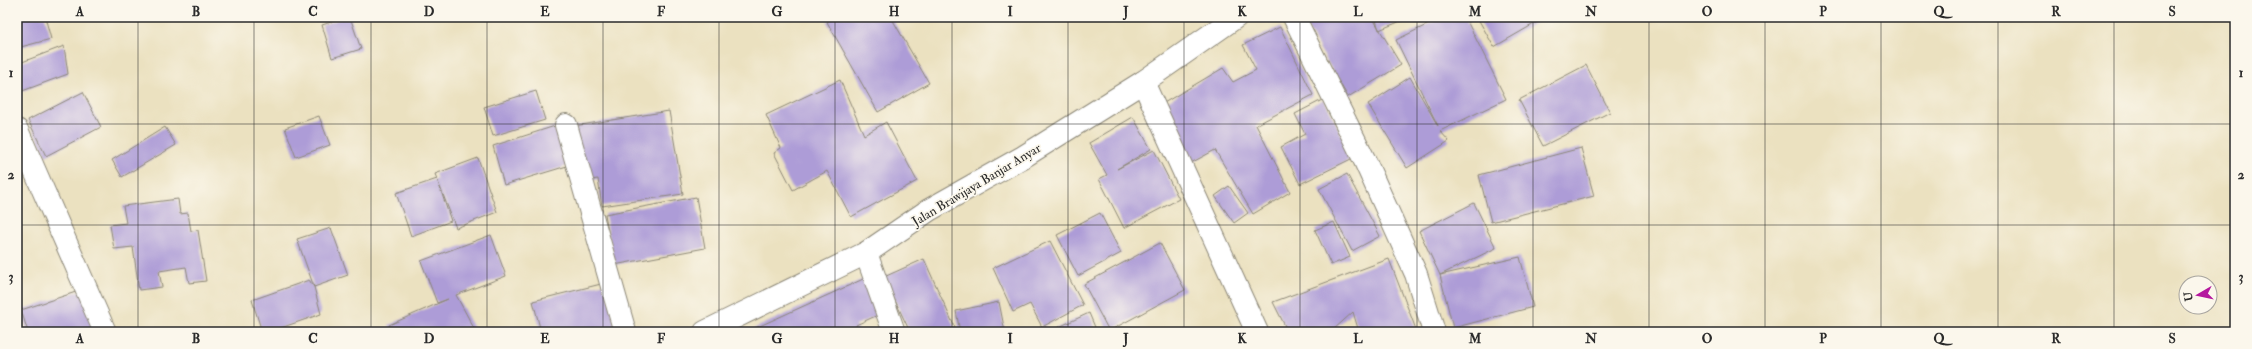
<svg xmlns="http://www.w3.org/2000/svg" width="2252" height="349" viewBox="0 0 2252 349" font-family="'IM FELL Double Pica',serif">
<style>
.building{fill:#ad9cd7}
.lines{fill:none;stroke-linecap:round;stroke-linejoin:round}
.minor-casing{stroke:#8b8676;stroke-width:24}
.tertiary-casing{stroke:#8b8676;stroke-width:24}
.minor{stroke:#fff;stroke-width:22}
.tertiary{stroke:#fff;stroke-width:22}
.grid{fill:none;stroke:#2b2b2b;stroke-width:1;stroke-opacity:0.55}
.labels{text-anchor:middle;stroke-width:3.5;stroke-linejoin:round;paint-order:stroke}
.street-label{font-size:13px;fill:#2b2b2b;stroke:#fbf7ec}
.neatline{fill:none;stroke:#2b2b2b;stroke-width:1.5}
.grid-label{font-size:13px;text-anchor:middle;font-weight:bold;fill:#2b2b2b}
</style>
<rect width="100%" height="100%" fill="#fbf7ec"/>
<filter id="ink" filterUnits="userSpaceOnUse"><feTurbulence type="fractalNoise" baseFrequency=".025" numOctaves="2"/><feDisplacementMap in="SourceGraphic" scale="8" xChannelSelector="R" yChannelSelector="G"/><feConvolveMatrix kernelMatrix="1 2 1 2 8 2 1 2 1" color-interpolation-filters="sRGB"/></filter>
<filter id="wash" filterUnits="userSpaceOnUse"><feTurbulence type="fractalNoise" baseFrequency=".012" numOctaves="4" result="noise"/><feDisplacementMap in="SourceGraphic" scale="16" xChannelSelector="R" yChannelSelector="G"/><feGaussianBlur stdDeviation="0.9" result="paint"/><feColorMatrix in="noise" values="0 0 0 0 0 0 0 0 0 0 0 0 0 0 0 0 0 1.4 0 .05"/><feComposite in="paint" operator="in"/></filter>
<g filter="url(#wash)">
<rect width="100%" height="100%" fill="#ebe1c0"/>
<g id="blocks">
<g class="building">
<path d="M17 17H45L51 39 17 48Z"/>
<path d="M346 17H350L361 49 332 58 322 25Z"/>
<path d="M835 17H891L929 83 878 112 827 22Z"/>
<path d="M1301 17H1372L1401 65 1348 97Z"/>
<path d="M1375 17H1411L1379 30Z"/>
<path d="M1443 17H1465L1506 99 1440 131 1449 141 1407 168 1368 104 1410 77 1438 126 1396 40Z"/>
<path d="M1477 17H1546L1494 47Z"/>
<path d="M1280 27 1313 95 1256 125 1290 192 1253 214 1215 150 1189 164 1157 107 1223 68 1233 82 1256 70 1243 45Z"/>
<path d="M64 46 68 74 17 93V64Z"/>
<path d="M1586 65 1610 112 1543 146 1519 100Z"/>
<path d="M840 80 864 135 886 122 917 181 851 217 827 171 793 190 774 153 781 148 766 115Z"/>
<path d="M536 91 545 120 493 136 484 107Z"/>
<path d="M83 92 101 127 46 156 28 120Z"/>
<path d="M1324 99 1353 158 1300 184 1281 147 1305 134 1295 114Z"/>
<path d="M669 111 683 194 602 206 598 179 583 181 574 126Z"/>
<path d="M319 116 330 145 296 157 285 128Z"/>
<path d="M1133 117 1151 149 1117 169 1154 150 1179 199 1124 228 1099 179 1107 175 1089 143Z"/>
<path d="M555 126 567 166 504 185 493 146Z"/>
<path d="M165 127 176 145 122 177 112 160Z"/>
<path d="M1581 148 1594 196 1491 222 1479 175Z"/>
<path d="M478 158 497 212 456 228 435 174Z"/>
<path d="M1347 174 1380 236 1352 251 1319 189Z"/>
<path d="M437 179 451 221 411 236 396 193Z"/>
<path d="M1229 186 1248 213 1234 223 1215 196Z"/>
<path d="M696 197 705 248 614 265 605 214Z"/>
<path d="M178 199 180 214 188 213 191 231 198 230 206 281 189 283 186 267 159 271 162 287 139 290 133 247 114 249 110 225 126 223 123 206Z"/>
<path d="M1474 203 1496 248 1440 275 1520 257 1533 307 1453 328 1440 275 1419 231Z"/>
<path d="M1100 213 1121 253 1078 276 1057 235Z"/>
<path d="M1334 222 1350 257 1331 265 1315 230Z"/>
<path d="M331 228 348 275 314 287 297 239Z"/>
<path d="M491 235 506 276 456 295 476 332H392L389 325 448 299 437 303 421 261Z"/>
<path d="M1050 241 1083 305 1042 327 1030 304 1013 312 993 268Z"/>
<path d="M1160 243 1185 290 1109 331 1084 284Z"/>
<path d="M924 259 955 328 946 332H910L884 277Z"/>
<path d="M1389 259 1417 332H1359L1353 312 1333 330 1334 332H1288L1273 302Z"/>
<path d="M872 275 880 314 856 325 859 332H752L751 330Z"/>
<path d="M309 280 314 287 321 314 269 332H262L252 300Z"/>
<path d="M605 283 617 332H570L569 328 553 332H541L533 301Z"/>
<path d="M85 289 99 330 92 332H28L21 310Z"/>
<path d="M999 302 1005 332H960L956 311Z"/>
<path d="M1089 313 1097 332H1048Z"/>
</g>
</g>
</g>
<g filter="url(#ink)">
<use href="#blocks" fill-opacity="0" stroke="#8b8676" stroke-width="1"/>
<g class="lines">
<defs>
<g id="minor">
<path d="M1294 17 1365 161 1416 274 1434 332"/>
<path d="M1143 82 1257 332"/>
<path d="M566 125 625 332"/>
<path d="M17 130 105 332"/>
<path d="M866 253 894 332"/>
</g>
<path id="tertiary" d="M705 332 866 253 929 210 1023 157 1143 82 1236 17"/>
</defs>
<use href="#minor" class="minor-casing"/>
<use href="#tertiary" class="tertiary-casing"/>
<use href="#minor" class="minor"/>
<use href="#tertiary" class="tertiary"/>
</g>
</g>
<path class="grid" d="M138 17V332M254 17V332M371 17V332M487 17V332M603 17V332M719 17V332M835 17V332M952 17V332M1068 17V332M1184 17V332M1300 17V332M1417 17V332M1533 17V332M1649 17V332M1765 17V332M1881 17V332M1998 17V332M2114 17V332M17 124H2235M17 225H2235"/>
<g class="labels">
<g class="street-label">
<text transform="translate(976 184) rotate(-31)" y="5">Jalan Brawijaya Banjar Anyar</text>
</g>
</g>
<rect width="2252" height="349" fill="none" stroke="#fbf7ec" stroke-width="44"/>
<g transform="translate(2198 295) rotate(261)"><circle r="19" fill="#fbf7ec" stroke="#a8a59f"/>
<path d="M0-3L7 15L0 10L-7 15Z" fill="#b5179e"/>
<text y="-6" font-size="11" font-weight="bold" text-anchor="middle" fill="#2b2b2b">U</text>
</g>
<rect x="22" y="22" width="2208" height="305" class="neatline"/>
<g class="grid-label">
<text x="80" y="16">A</text>
<text x="196" y="16">B</text>
<text x="313" y="16">C</text>
<text x="429" y="16">D</text>
<text x="545" y="16">E</text>
<text x="661" y="16">F</text>
<text x="777" y="16">G</text>
<text x="894" y="16">H</text>
<text x="1010" y="16">I</text>
<text x="1126" y="16">J</text>
<text x="1242" y="16">K</text>
<text x="1358" y="16">L</text>
<text x="1475" y="16">M</text>
<text x="1591" y="16">N</text>
<text x="1707" y="16">O</text>
<text x="1823" y="16">P</text>
<text x="1939" y="16">Q</text>
<text x="2056" y="16">R</text>
<text x="2172" y="16">S</text>
<text x="11" y="77">1</text>
<text x="2241" y="77">1</text>
<text x="11" y="179">2</text>
<text x="2241" y="179">2</text>
<text x="11" y="281">3</text>
<text x="2241" y="281">3</text>
<text x="80" y="343">A</text>
<text x="196" y="343">B</text>
<text x="313" y="343">C</text>
<text x="429" y="343">D</text>
<text x="545" y="343">E</text>
<text x="661" y="343">F</text>
<text x="777" y="343">G</text>
<text x="894" y="343">H</text>
<text x="1010" y="343">I</text>
<text x="1126" y="343">J</text>
<text x="1242" y="343">K</text>
<text x="1358" y="343">L</text>
<text x="1475" y="343">M</text>
<text x="1591" y="343">N</text>
<text x="1707" y="343">O</text>
<text x="1823" y="343">P</text>
<text x="1939" y="343">Q</text>
<text x="2056" y="343">R</text>
<text x="2172" y="343">S</text>
</g>
</svg>
